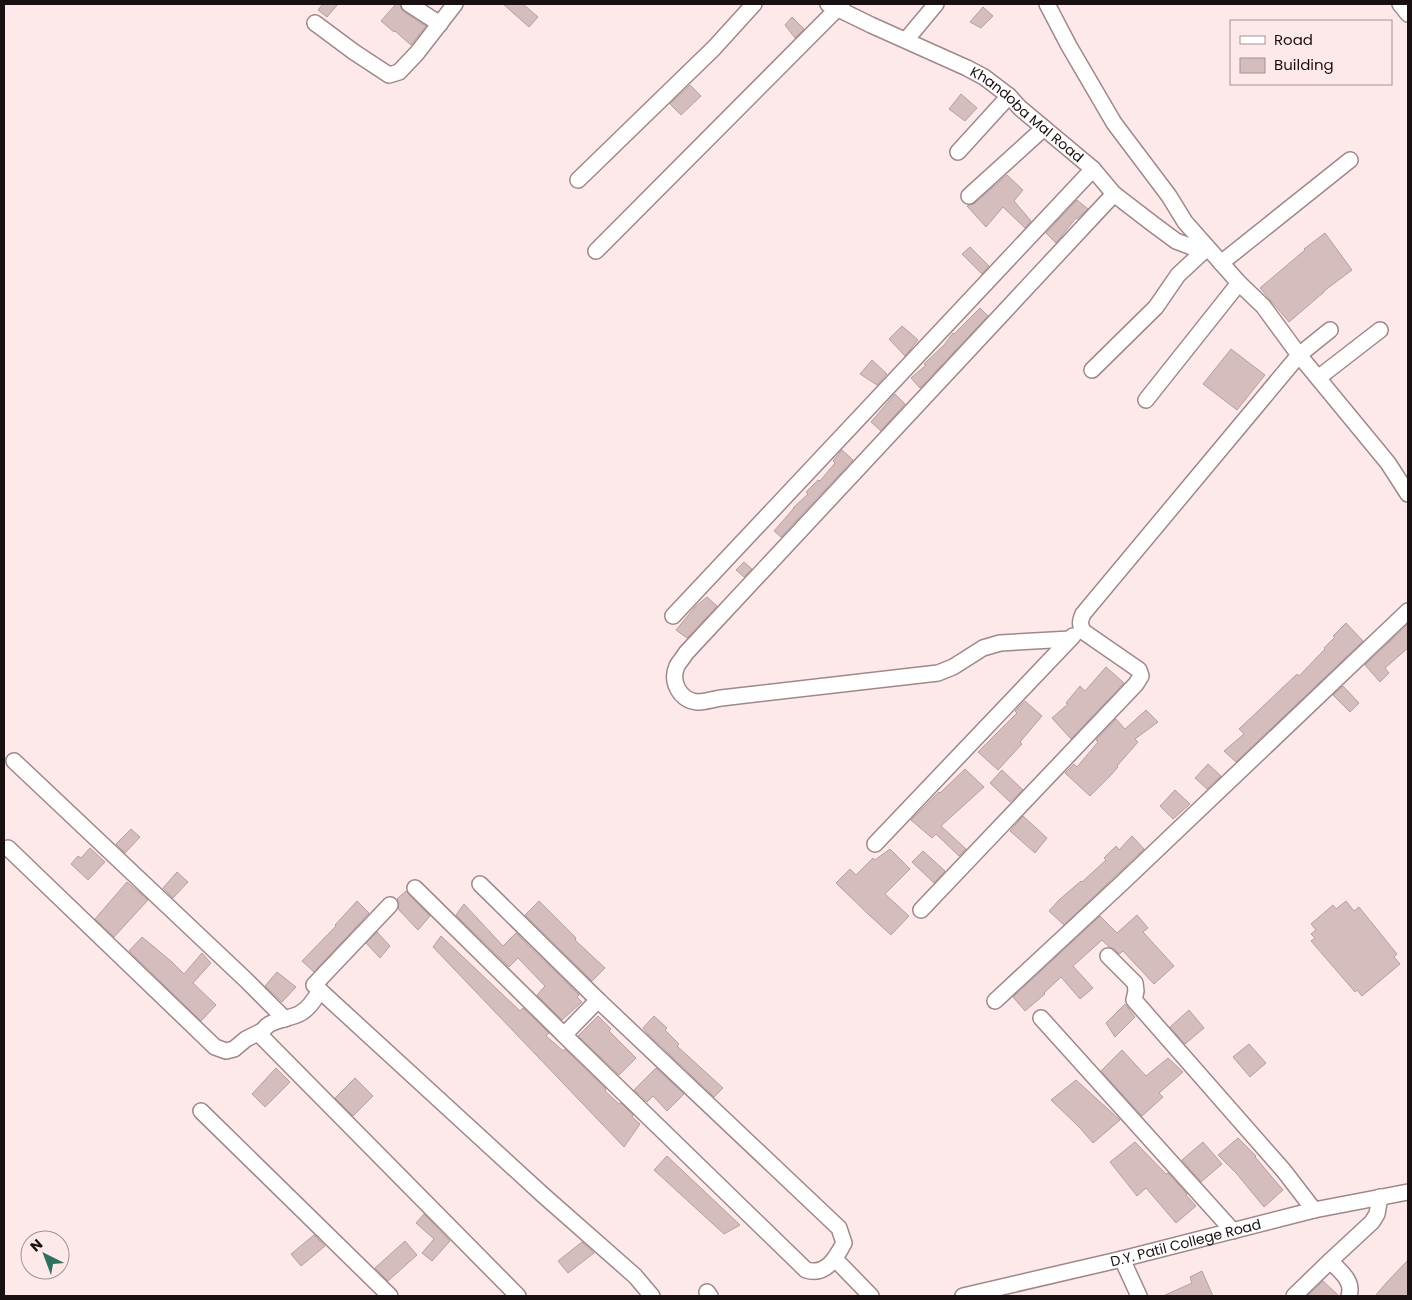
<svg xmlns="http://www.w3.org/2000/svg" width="1412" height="1300" viewBox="0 0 1412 1300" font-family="Poppins,sans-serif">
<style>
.building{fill:#d5bcbd;stroke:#b79fa0}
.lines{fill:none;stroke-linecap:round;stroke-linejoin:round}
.minor-casing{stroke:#a08889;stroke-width:18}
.minor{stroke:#fff;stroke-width:15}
.labels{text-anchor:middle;stroke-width:4;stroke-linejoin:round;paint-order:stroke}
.street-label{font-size:14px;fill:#191011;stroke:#fee9ea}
</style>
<rect width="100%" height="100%" fill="#fee9ea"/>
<g class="building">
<path d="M323 4H338L327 17 318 10Z"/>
<path d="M396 4H400L401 9 404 12 426 26 411 45 395 31 394 32 381 21Z"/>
<path d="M503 4H523L538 17 529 27Z"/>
<path d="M983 7 993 16 981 28 970 22Z"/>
<path d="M792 17 804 29 795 38 785 25Z"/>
<path d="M690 85 701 96 681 115 670 104Z"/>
<path d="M961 94 977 108 965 121 949 109Z"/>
<path d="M1007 175 1023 190 1014 201 1031 221 1025 228 1003 207 986 227 967 206 975 203Z"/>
<path d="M1077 200 1088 209 1077 219 1076 218 1056 243 1046 233Z"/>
<path d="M1325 233 1352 270 1324 291V292L1289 322 1260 288 1305 250 1304 249Z"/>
<path d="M970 247 989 266 982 274 962 254Z"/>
<path d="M980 308 988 316 920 388 911 378 926 365 924 364 944 345 953 333 954 334Z"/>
<path d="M902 326 918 340 905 356 889 339Z"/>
<path d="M1231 349 1265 375 1237 410 1203 384Z"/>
<path d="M872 360 887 374 877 385 860 374Z"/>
<path d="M895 394 905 404 881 431 871 422Z"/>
<path d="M842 450 853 460 781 537 774 531 794 508H793L808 494 806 492 818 480 820 481 835 463 833 461Z"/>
<path d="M744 562 752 569 744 577 736 570Z"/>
<path d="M707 597 717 606 687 638 676 630 695 607Z"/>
<path d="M1346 623 1363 641 1236 762 1224 751 1244 734 1239 729 1297 674 1299 676 1325 649 1324 648 1335 637 1333 636Z"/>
<path d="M1408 624V648L1385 668 1389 673 1380 682 1365 665Z"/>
<path d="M1106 667 1124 683 1071 739 1052 718 1068 704 1066 703 1080 686 1085 691Z"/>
<path d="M1343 686 1359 703 1350 712 1333 695Z"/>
<path d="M1025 701 1042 716 1020 742 1022 744 998 770 978 752 1017 713 1015 711Z"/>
<path d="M1146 710 1158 722 1135 739 1138 742 1117 766 1118 767 1110 776 1090 796 1065 773 1074 764 1077 767 1098 742 1096 740 1116 719 1125 729Z"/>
<path d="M1208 764 1221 776 1207 789 1195 778Z"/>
<path d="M965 769 984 787 941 826 966 849 959 856 936 834 932 838 911 820 939 792 940 793Z"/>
<path d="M1002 770 1023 790 1010 802 990 783Z"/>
<path d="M1175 790 1190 804 1173 819 1160 806Z"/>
<path d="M1023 816 1047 838 1035 853 1010 831Z"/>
<path d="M131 829 140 837 125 853 116 844Z"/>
<path d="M1132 836 1144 849 1064 925 1049 911 1059 900 1081 881 1082 882 1106 860 1104 858 1116 846 1119 850Z"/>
<path d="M90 848 105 862 88 880 71 864 78 856 81 858Z"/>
<path d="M890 849 910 869 885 894 909 916 891 935 868 914 836 883 850 869 856 875 873 858 875 860Z"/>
<path d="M923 851 945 871 934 883 912 862Z"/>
<path d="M177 872 188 882 173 898 163 888Z"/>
<path d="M127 882 148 900 114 937 95 919Z"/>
<path d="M406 891 430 916 418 930 398 909 399 903 397 899Z"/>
<path d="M357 901 369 913 314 972 302 961 336 926 335 925Z"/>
<path d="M539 901 576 938 575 940 605 968 592 981 525 915Z"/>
<path d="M1346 901 1354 911 1359 907 1397 954 1394 957 1400 964 1362 996 1357 990 1355 992 1311 941 1315 938 1311 934 1316 930 1311 924 1333 905 1336 909Z"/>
<path d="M464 904 503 946 516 933 579 995 577 997 582 1002 562 1020 537 995 545 986 518 958 509 967 456 915Z"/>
<path d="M1137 915 1148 928 1143 932 1174 966 1154 984 1123 951 1119 954 1114 949 1109 947 1102 940 1073 966 1093 988 1080 999 1061 977 1044 993 1045 994 1025 1011 1013 997 1100 916 1117 933Z"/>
<path d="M377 932 390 946 380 958 366 943Z"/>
<path d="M441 936 520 1011 523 1008 549 1033 546 1036 563 1051 565 1049 606 1089 605 1091 619 1104 621 1103 633 1115 632 1117 640 1124 624 1147 433 947Z"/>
<path d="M142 937 172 962 184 974 202 953 211 963 193 983 216 1005 201 1021 129 951Z"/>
<path d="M277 972 296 987 282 1002 265 986Z"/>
<path d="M1125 1004 1135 1017 1115 1037 1106 1023Z"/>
<path d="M1189 1010 1204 1028 1185 1044 1170 1027Z"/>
<path d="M598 1016 611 1029 609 1031 636 1058 619 1075 578 1036Z"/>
<path d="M654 1016 667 1028 665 1030 679 1044 677 1046 723 1088 714 1097 647 1033 643 1028Z"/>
<path d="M1249 1044 1266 1063 1250 1077 1233 1057Z"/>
<path d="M1122 1050 1146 1076 1168 1058 1183 1072 1159 1093 1163 1097 1142 1116 1101 1071Z"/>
<path d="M276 1068 290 1082 265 1107 252 1094Z"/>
<path d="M656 1068 684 1094 667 1111 653 1096 647 1102 634 1090Z"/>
<path d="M355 1078 373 1096 353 1116 335 1098Z"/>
<path d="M1076 1080 1120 1120 1093 1143 1079 1127 1051 1100Z"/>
<path d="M1238 1138 1256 1156 1255 1157 1283 1190 1264 1207 1236 1173 1218 1155Z"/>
<path d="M1135 1142 1166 1174 1168 1173 1187 1194 1186 1195 1196 1206 1176 1223 1146 1188 1137 1196 1110 1162Z"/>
<path d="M1203 1142 1222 1164 1201 1182 1182 1160Z"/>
<path d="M667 1156 740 1225 724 1234 654 1170Z"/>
<path d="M424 1214 450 1241 432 1261 422 1253 434 1239 416 1223Z"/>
<path d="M314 1235 325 1246 301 1266 291 1254Z"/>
<path d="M405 1241 417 1255 388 1281 375 1268Z"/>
<path d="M582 1242 594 1253 568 1273 558 1261Z"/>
<path d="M1408 1260V1296H1375L1387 1282Z"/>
<path d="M1202 1271 1213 1296H1163L1192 1283 1190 1277Z"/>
<path d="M1323 1281 1339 1296H1307Z"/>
</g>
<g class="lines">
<defs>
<g id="minor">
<path d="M409 4 440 24"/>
<path id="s1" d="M828 4 871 25 967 68 984 77 1009 96 1020 108 1093 169 1114 194 1153 224 1176 241 1197 249 1207 248"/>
<path d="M1047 4 1069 46 1114 123 1169 196 1185 222 1239 283 1263 306 1299 355 1388 463 1408 494"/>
<path d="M1400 4 1408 14"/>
<path d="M315 23 354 52 389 75 399 72 417 53 455 4"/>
<path d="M906 40 936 4"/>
<path d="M958 152 1009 96"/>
<path d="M578 180 714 48 754 4"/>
<path d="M969 196 1044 128"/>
<path d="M596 251 842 4"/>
<path d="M1221 263 1350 160"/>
<path d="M1092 370 1156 307 1178 275 1207 248"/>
<path d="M1318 378 1380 330"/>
<path d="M1146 400 1239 283"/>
<path d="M673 616 1093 169"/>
<path d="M1070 639 1000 643 983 648 953 667 938 673 721 698C714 699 705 702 697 702 680 700 670 682 677 666 679 662 683 658 686 653L1114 194"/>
<path d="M14 761 246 980 285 1019"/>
<path d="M875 844 1073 636"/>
<path d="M8 848 215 1047 226 1051 234 1049 246 1039 262 1031"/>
<path d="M480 884 598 1000"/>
<path d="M415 888 564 1035"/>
<path d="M390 905 314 985 543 1195 635 1276 652 1296"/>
<path d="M921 910 1136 684 1141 676 1139 670 1084 632C1079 625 1080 621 1083 614L1299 355 1330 330"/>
<path d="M1108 956 1135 983 1136 991 1134 1000 1284 1171 1314 1210"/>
<path d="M320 990C315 999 309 1009 299 1014 287 1020 261 1020 262 1037L518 1296"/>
<path d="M598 1000 839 1228 844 1243C836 1258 826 1276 806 1270L564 1035Z"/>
<path d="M995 1001 1122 883 1408 611"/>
<path d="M1041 1018 1233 1231"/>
<path d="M201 1111 390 1296"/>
<path d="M835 1259 871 1296"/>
<path d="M1122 1259 1139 1296"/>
<path d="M707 1292 710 1296"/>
<path id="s2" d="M963 1296 1122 1259 1314 1210 1408 1192"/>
<path d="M1294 1296 1330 1261"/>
<path d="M1349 1296C1354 1281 1340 1271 1330 1261L1372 1222 1377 1214 1380 1197"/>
</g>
</defs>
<use href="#minor" class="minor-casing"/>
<use href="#minor" class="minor"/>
</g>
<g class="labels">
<g class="street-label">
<text dy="5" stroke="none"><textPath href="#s1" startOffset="229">Khandoba Mal Road</textPath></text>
<text dy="5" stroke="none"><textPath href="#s2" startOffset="229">D.Y. Patil College Road</textPath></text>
</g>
</g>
<rect width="1412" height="1300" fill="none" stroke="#191011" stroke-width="10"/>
<rect x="1230" y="20" width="162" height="65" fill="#fee9ea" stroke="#a29293"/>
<rect x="1240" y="36" width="25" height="8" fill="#ffffff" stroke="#a29293"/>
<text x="1274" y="45" font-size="15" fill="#191011">Road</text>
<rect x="1240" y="58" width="25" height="15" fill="#d5bcbd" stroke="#a29293"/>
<text x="1274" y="70" font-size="15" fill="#191011">Building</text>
<g transform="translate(45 1255) rotate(318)"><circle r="24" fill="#fee9ea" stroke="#a29293"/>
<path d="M0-4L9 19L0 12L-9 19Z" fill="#2f7060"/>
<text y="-8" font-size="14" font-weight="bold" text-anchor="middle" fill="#191011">N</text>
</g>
</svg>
